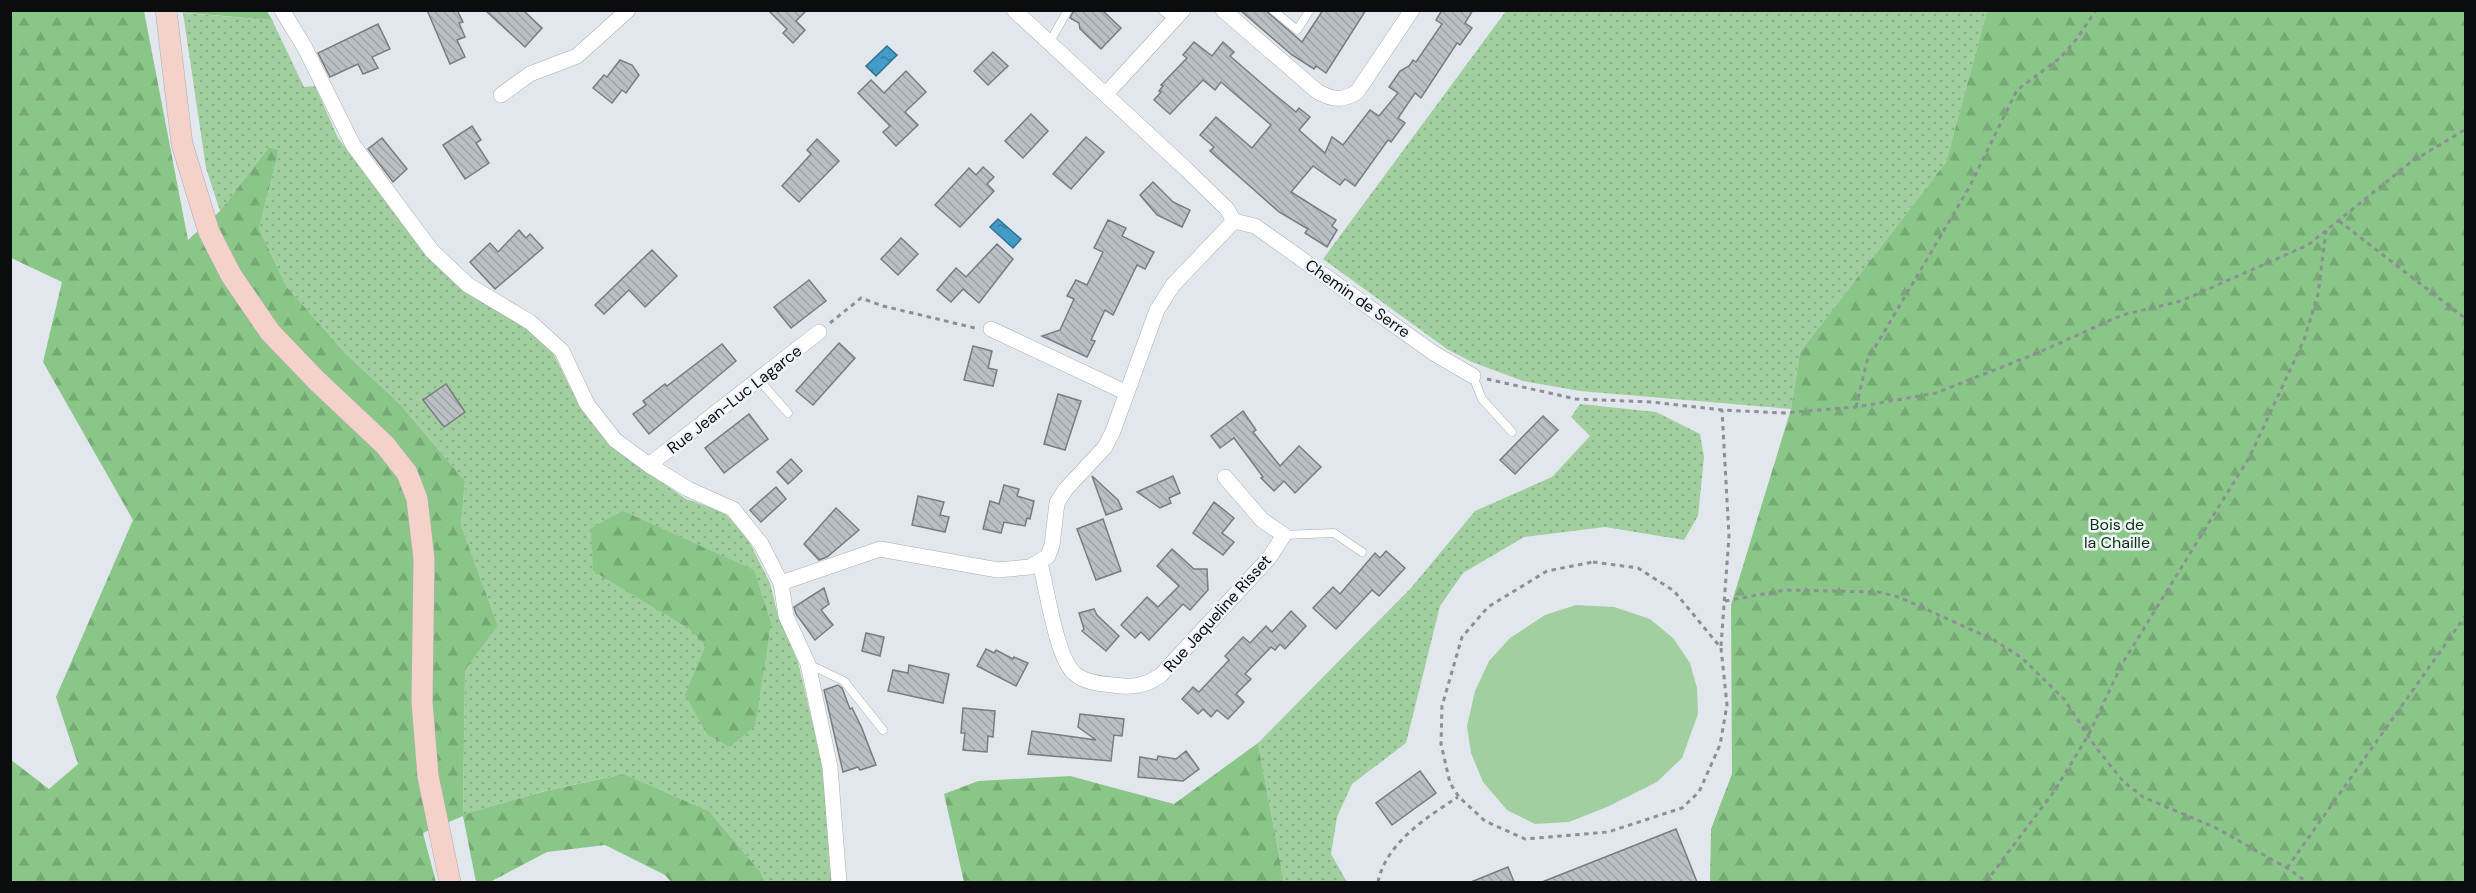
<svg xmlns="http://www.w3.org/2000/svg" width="2476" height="893" viewBox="0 0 2476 893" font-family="'DM Sans',sans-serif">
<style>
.grass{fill:url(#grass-dots)}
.forest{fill:url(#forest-firs)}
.garden{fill:#a1cf9f}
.water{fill:url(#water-ripples);stroke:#327190;stroke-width:1.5}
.building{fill:url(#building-back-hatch);stroke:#787c81;stroke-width:1.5}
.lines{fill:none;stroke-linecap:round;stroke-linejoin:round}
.lane-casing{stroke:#a9aeb3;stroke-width:9}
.street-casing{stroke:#a9aeb3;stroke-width:16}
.secondary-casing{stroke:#a9aeb3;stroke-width:22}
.path{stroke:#8c8f94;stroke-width:3;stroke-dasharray:4.5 4.5;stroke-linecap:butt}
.lane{stroke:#fff;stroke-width:8}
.street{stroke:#fff;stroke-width:15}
.secondary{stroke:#f4d2c9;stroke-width:21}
.labels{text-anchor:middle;stroke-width:5;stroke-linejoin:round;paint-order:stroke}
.street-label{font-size:16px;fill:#0a0c0e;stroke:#eff4fa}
.park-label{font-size:16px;fill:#073309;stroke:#eff4fa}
</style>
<defs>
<pattern id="grass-dots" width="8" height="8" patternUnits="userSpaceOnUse" patternTransform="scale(1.5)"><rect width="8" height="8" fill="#a1cf9f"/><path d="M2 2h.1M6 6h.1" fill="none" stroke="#89b188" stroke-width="1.8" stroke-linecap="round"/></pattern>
<pattern id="forest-firs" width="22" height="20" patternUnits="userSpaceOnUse" patternTransform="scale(1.5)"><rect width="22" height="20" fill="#8ac688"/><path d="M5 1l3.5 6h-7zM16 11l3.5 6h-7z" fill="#76a974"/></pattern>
<pattern id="water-ripples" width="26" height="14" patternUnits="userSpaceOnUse" patternTransform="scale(1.5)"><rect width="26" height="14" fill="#439cc8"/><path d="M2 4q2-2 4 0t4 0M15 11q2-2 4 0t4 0" fill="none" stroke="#367ea1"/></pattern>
<pattern id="building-back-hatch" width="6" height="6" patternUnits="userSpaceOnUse" patternTransform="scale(1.5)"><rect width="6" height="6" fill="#bbc0c5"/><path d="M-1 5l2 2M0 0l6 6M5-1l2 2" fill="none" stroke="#9fa4a8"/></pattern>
</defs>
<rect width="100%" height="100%" fill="#e2e7ed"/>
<g class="grass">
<path d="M1506 11H1987L1946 162 1800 352 1791 409 1580 391 1523 381 1472 362 1447 349 1323 259Z"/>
<path d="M183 13 272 20 304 87 315 86 338 138 439 265 529 329 553 353 580 407 601 433 623 455 686 499 724 512 748 539 770 583 777 612 798 662 825 776 834 882H764L762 874 709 811 624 774 544 791 463 816 465 670 498 626 461 525 465 481 399 403 346 354 286 286 259 228 279 150 269 147 220 211 206 168Z"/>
<path d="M1580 404 1656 412 1700 434 1704 457 1698 516 1684 540 1605 527 1524 537 1463 573 1440 606 1406 743 1352 784 1337 817 1331 854 1347 882H1284L1258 743 1411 588 1475 511 1552 477 1590 436 1571 417Z"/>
</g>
<g class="forest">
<path d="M11 11H144L188 240 220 211 269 147 279 150 259 228 286 286 346 354 399 403 465 481 461 525 498 626 465 670 463 815 545 791 624 774 709 811 762 874 764 882H671L665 875 605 845 547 852 490 882H476L463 816 423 833 436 882H11L10 759 49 789 78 764 56 697 133 520 43 362 62 282 11 258Z"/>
<path d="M165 11H267L272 20Z"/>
<path d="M1987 11H2465V882H1710L1711 829 1732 774 1731 605 1791 409 1800 352 1946 162Z"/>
<path d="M623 511 754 570 771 623 755 726 730 747 708 735 685 695 706 645 688 628 593 571 591 528Z"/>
<path d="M1258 743 1284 882H964L944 794 978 781 1070 776 1174 804Z"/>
</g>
<path class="garden" d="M1576 605 1614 607 1650 619 1673 638 1690 663 1697 688 1698 714 1682 758 1657 782 1607 807 1569 822 1535 824 1507 810 1483 782 1471 753 1467 726 1475 691 1489 661 1510 638 1545 615Z"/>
<g class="water">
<path d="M887 46 897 55 876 76 866 66Z"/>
<path d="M998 219 1021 239 1013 248 990 227Z"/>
</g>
<g class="building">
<path d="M427 10H457L463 22 459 23 465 37 457 40 465 57 450 64Z"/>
<path d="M485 10H523L542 28 525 47Z"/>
<path d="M768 10H807L796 21 805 30 793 43 783 33 787 29Z"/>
<path d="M1074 10H1102L1121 28 1101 49 1080 29 1079 23 1070 18Z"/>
<path d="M1240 10H1265L1302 42 1323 10H1366L1326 73 1316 66 1314 69 1292 55Z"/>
<path d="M1442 10H1473L1465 23 1472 28 1460 45 1457 43 1421 98 1415 93 1398 118 1405 123 1391 142 1388 140 1355 186 1345 179 1340 185 1313 166 1291 192 1336 220 1332 226 1337 230 1327 247 1305 233 1308 229 1279 212 1210 151 1214 147 1200 135 1216 117 1252 148 1271 125 1221 82 1215 90 1203 80 1170 114 1154 100 1161 92 1159 91 1163 86 1161 85 1187 58 1183 55 1194 42 1212 56 1223 42 1234 52 1230 56 1268 89 1296 112 1299 108 1310 117 1299 130 1325 153 1332 137 1343 145 1370 110 1379 116 1398 93 1389 87 1400 71 1409 66 1413 60 1416 62 1442 24 1436 20Z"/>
<path d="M378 24 390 49 372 57 378 68 363 74 358 64 330 77 318 53Z"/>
<path d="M993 52 1008 66 988 85 974 71Z"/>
<path d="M620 60 632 65 639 75 626 93 622 90 612 103 593 88 604 75 607 77Z"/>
<path d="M906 71 926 92 905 112 918 125 896 146 883 132 890 126 858 93 871 80 884 93Z"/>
<path d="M1031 114 1048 131 1023 158 1005 141Z"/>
<path d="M472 126 481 140 476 143 489 163 465 179 443 145Z"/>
<path d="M1086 137 1104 152 1071 189 1053 174Z"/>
<path d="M382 138 407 169 393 182 368 149Z"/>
<path d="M817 139 839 161 799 202 782 186 811 154 807 150Z"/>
<path d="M983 167 994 177 987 184 994 191 960 227 935 205 969 168 976 175Z"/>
<path d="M1153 182 1173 202 1190 210 1182 227 1157 215 1140 195Z"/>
<path d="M1108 220 1126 228 1122 236 1154 252 1145 269 1137 265 1113 315 1105 310 1091 340 1095 341 1087 357 1042 336 1060 330 1074 299 1067 296 1076 280 1087 285 1103 252 1094 248Z"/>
<path d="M519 230 526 238 530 234 543 248 495 289 470 262 490 243 498 252Z"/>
<path d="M901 238 918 254 898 275 881 259Z"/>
<path d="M997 244 1013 259 979 303 963 289 951 302 937 290 956 268 966 277Z"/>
<path d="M652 250 677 276 645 307 629 290 604 314 595 305Z"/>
<path d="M809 280 826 301 791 328 774 307Z"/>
<path d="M839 343 855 358 813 405 796 391Z"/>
<path d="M722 344 736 361 649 434 633 414 646 405 643 401 665 384 667 386Z"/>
<path d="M973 346 992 351 988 368 997 370 993 386 964 380Z"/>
<path d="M446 384 465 412 444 427 423 400Z"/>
<path d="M1058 394 1081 401 1065 450 1044 444Z"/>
<path d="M1243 411 1256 430 1253 432 1280 466 1299 446 1321 467 1295 493 1284 481 1274 491 1261 478 1263 477 1234 438 1220 448 1211 436Z"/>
<path d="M749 414 768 439 724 473 705 448Z"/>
<path d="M1543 416 1558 430 1515 474 1500 460Z"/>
<path d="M791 459 802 471 788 484 777 472Z"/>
<path d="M1092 476 1118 500 1122 509 1106 515Z"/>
<path d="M1173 476 1180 493 1169 498 1171 503 1160 508 1137 492Z"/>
<path d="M1004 485 1019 489 1017 496 1034 501 1030 519 1027 518 1025 526 1004 522 1001 533 983 529 990 501 999 504Z"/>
<path d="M776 487 786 499 761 522 750 510Z"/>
<path d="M918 496 944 502 940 515 949 517 945 532 912 525Z"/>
<path d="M1214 502 1234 518 1222 533 1234 542 1223 555 1193 533Z"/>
<path d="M836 508 859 530 827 557 819 560 804 544Z"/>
<path d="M1103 519 1121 571 1096 580 1077 529Z"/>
<path d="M1172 549 1194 569H1207L1208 590 1190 610 1183 604 1149 640 1141 632 1135 638 1121 625 1147 597 1158 607 1179 586 1157 566Z"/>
<path d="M1386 551 1405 568 1379 596 1372 590 1336 629 1313 608 1333 587 1340 594 1375 553 1380 558Z"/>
<path d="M824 588 829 604 821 610 833 625 815 640 796 614 794 607Z"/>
<path d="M1094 609 1097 615 1119 636 1106 651 1082 631 1084 629 1079 613Z"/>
<path d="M1291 611 1306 626 1285 649 1280 644 1275 650 1271 647 1245 674 1251 679 1236 694 1244 702 1228 719 1217 710 1211 717 1203 709 1198 714 1182 699 1193 687 1199 692 1229 660 1225 656 1243 637 1250 643 1266 626 1272 632Z"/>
<path d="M866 633 884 637 880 656 862 651Z"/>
<path d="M986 649 994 653 996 650 1013 659 1014 657 1028 663 1016 686 977 666Z"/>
<path d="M909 665 949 674 943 703 888 691 893 670 908 673Z"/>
<path d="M838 685 842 688 850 709 852 708 861 726 876 765 860 770 858 767 843 772 824 690Z"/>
<path d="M963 708 995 711 993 737 988 736 987 752 963 750 965 733H961Z"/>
<path d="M1080 714 1124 719 1122 736 1114 735 1111 761 1028 754 1032 731 1096 740 1078 727Z"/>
<path d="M1186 751 1199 769 1183 781 1138 777 1140 757 1157 760 1158 756 1176 759Z"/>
<path d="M1420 771 1436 793 1392 825 1376 803Z"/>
<path d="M1676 829 1697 882H1542Z"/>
<path d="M1508 867 1514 882H1471Z"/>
</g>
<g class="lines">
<defs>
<g id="lane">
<path d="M1162 10 1174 20"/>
<path d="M1273 10 1297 30 1310 10"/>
<path d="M1049 43 1068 10"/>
<path d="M1473 376 1482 399 1512 432"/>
<path d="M759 380 788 413"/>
<path d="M1284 535 1334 533 1362 552"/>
<path d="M808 664 844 681 883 730"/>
</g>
<g id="street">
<path d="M282 10 305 48 353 145 432 251 468 285 530 322 562 351 587 404 615 440 649 465 688 489 733 509 761 544 781 583 786 616 808 664 830 767 839 882"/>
<path d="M1014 10 1186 169 1227 209 1234 221"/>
<path d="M1223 10 1318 92C1334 100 1342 101 1357 92L1412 10"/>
<path d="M1106 94 1183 10"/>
<path d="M501 95 530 74 577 56 628 10"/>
<path d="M1234 221 1255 226 1435 354 1473 376"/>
<path d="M991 329 1127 393"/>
<path d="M649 465 819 332"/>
<path d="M1040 563C1047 589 1056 656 1074 673 1083 682 1100 684 1113 685 1133 688 1145 686 1161 675L1269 558 1284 535 1262 520 1225 477"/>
<path d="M781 583 880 549 998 570 1030 567 1048 556 1052 545 1057 503 1065 490 1105 447 1113 431 1157 310 1173 285 1234 221"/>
</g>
<path id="secondary" d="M166 10 182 144 209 232 231 275 270 332 317 381 385 445 407 473 417 499 424 559 422 702 428 776 450 882"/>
</defs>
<use href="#lane" class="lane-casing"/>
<use href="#street" class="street-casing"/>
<use href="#secondary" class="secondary-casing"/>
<g class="path">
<path d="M2339 221 2466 319"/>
<path d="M830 323 861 298 883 306 975 328"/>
<path d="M1487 379 1576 399 1652 402 1722 410 1784 413 1856 407 1936 393 2035 354 2122 315 2181 301 2308 245 2411 162 2466 129"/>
<path d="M1856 407 1867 361 1970 186 2017 90 2060 58 2076 40 2096 10"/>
<path d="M1593 562 1638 568 1674 591 1721 648 1727 705 1720 745 1699 792 1682 808 1608 832 1525 839 1485 821 1459 797 1450 783 1441 744 1442 706 1462 637 1488 607 1547 571Z"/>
<path d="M1725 601 1785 590 1878 592 1899 597 1994 640 2022 658 2064 699 2097 749 2123 781 2143 797 2216 828 2287 868 2307 882"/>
<path d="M1721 646 1729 536 1722 410"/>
<path d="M2287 868 2466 615"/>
<path d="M1378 882C1386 843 1427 817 1458 797"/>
<path d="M1986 882 2055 790 2089 734 2122 664 2250 456 2304 340 2318 294 2326 231"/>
</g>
<use href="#lane" class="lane"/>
<use href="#street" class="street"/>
<use href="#secondary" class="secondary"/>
</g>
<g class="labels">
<g class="street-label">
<text transform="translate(1358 298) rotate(35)" y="6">Chemin de Serre</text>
<text transform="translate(734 399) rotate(-38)" y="6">Rue Jean-Luc Lagarce</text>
<text transform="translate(1217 613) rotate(-48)" y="6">Rue Jaqueline Risset</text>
</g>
<g class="park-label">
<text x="2117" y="530">Bois de<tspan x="2117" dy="18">la Chaille</tspan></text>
</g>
</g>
<rect width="2476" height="893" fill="none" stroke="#0a0c0e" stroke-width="24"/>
</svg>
